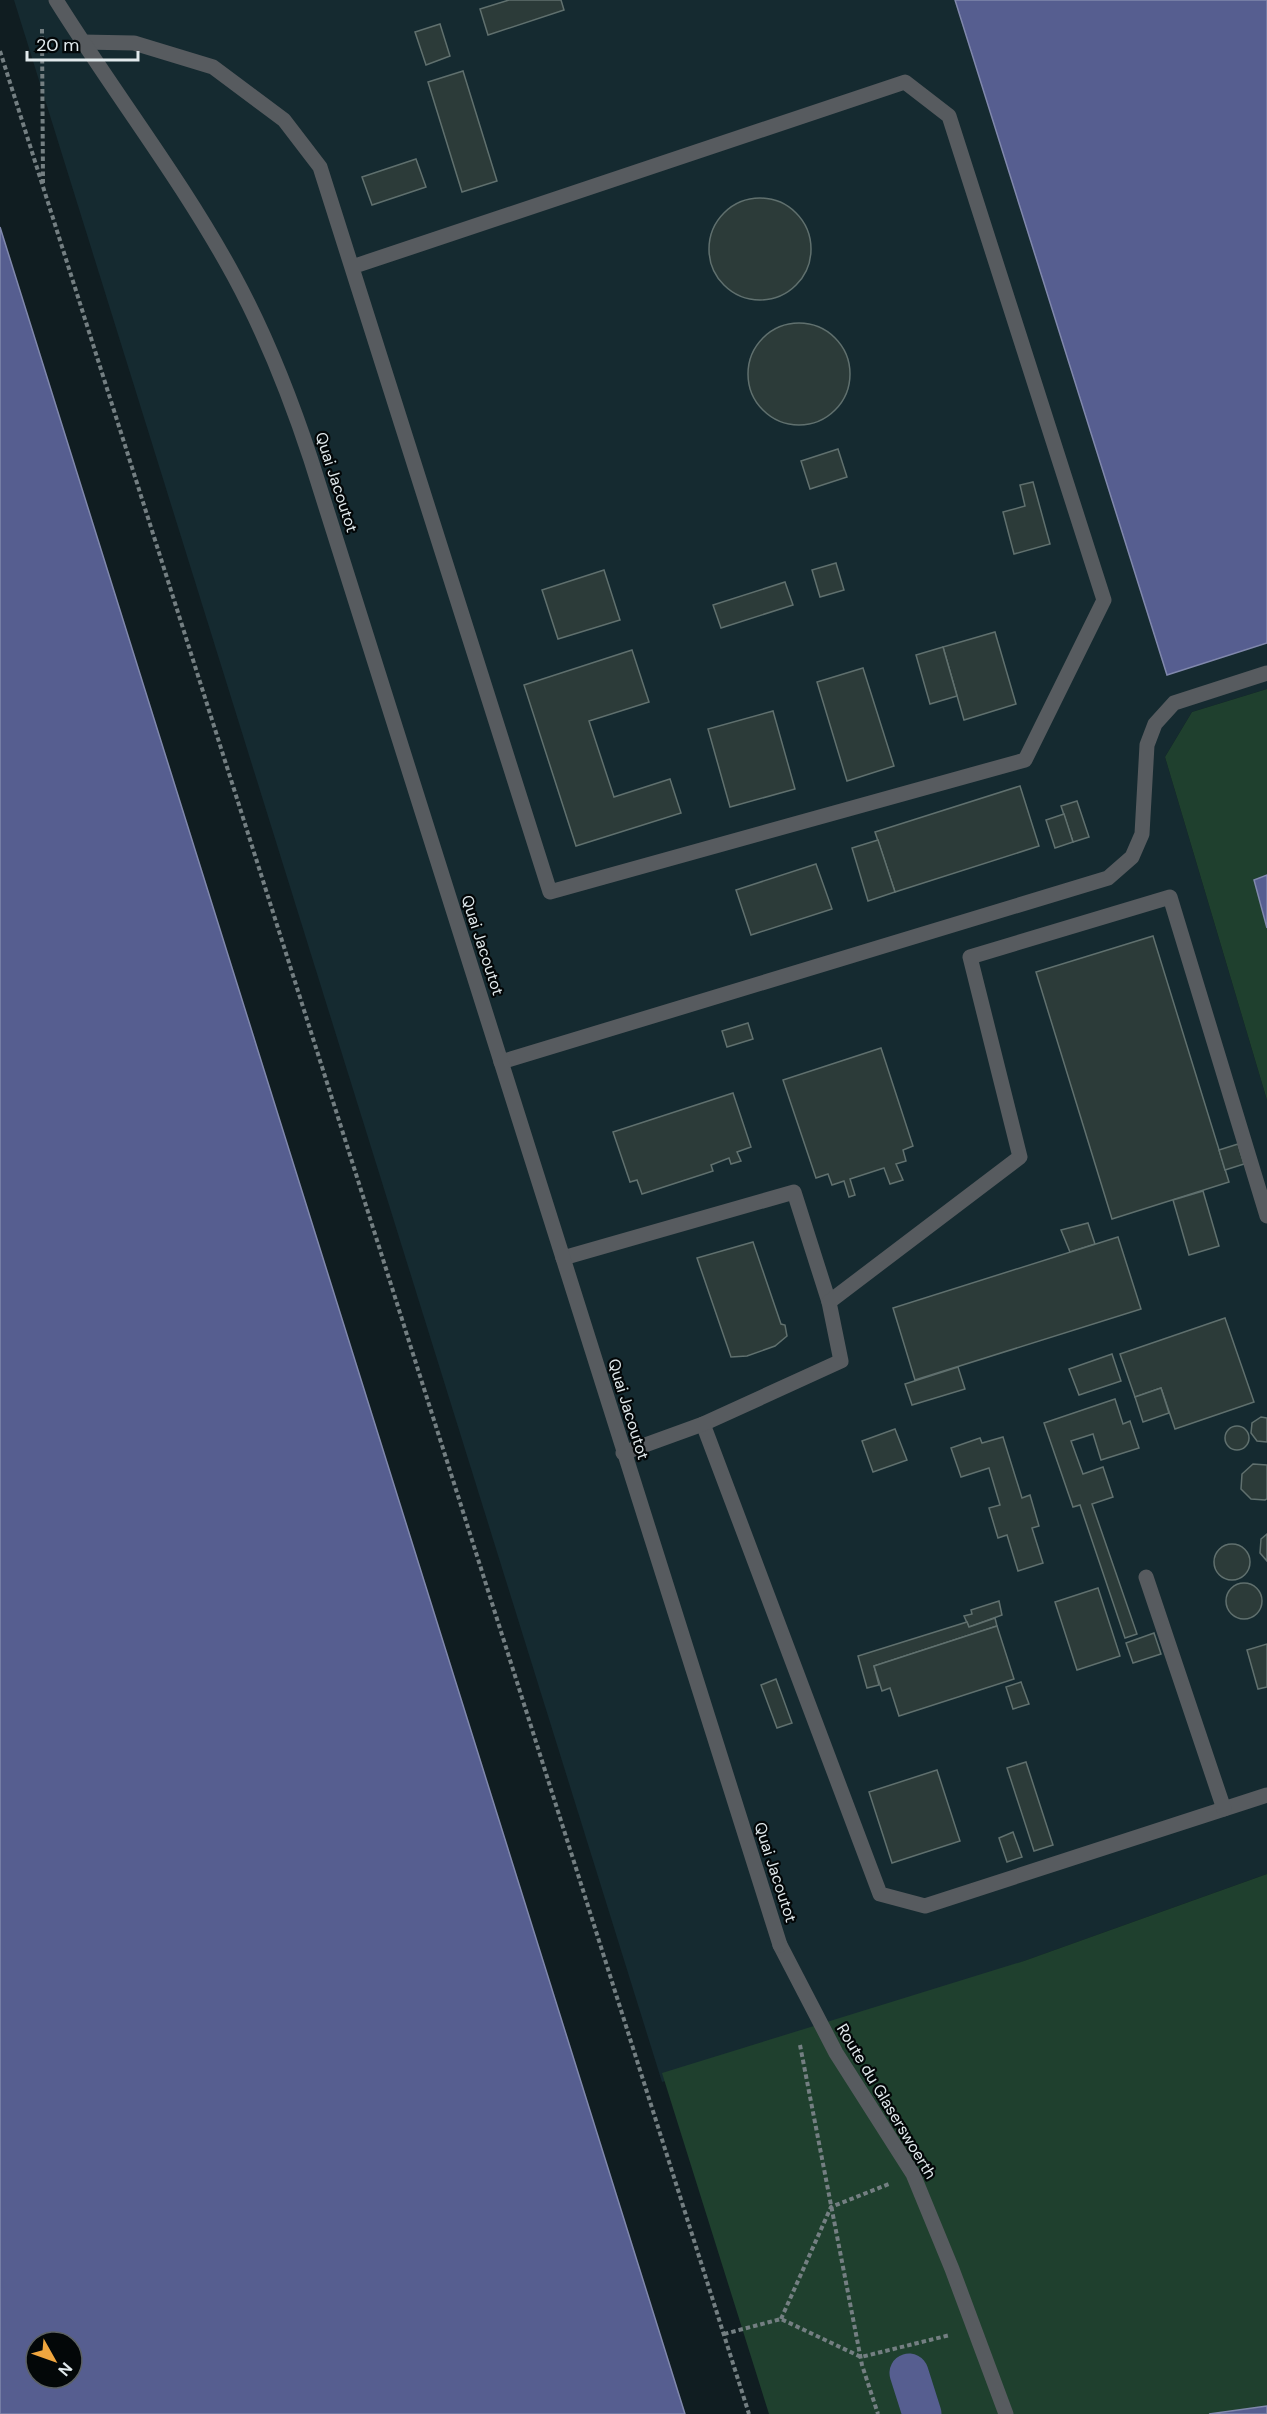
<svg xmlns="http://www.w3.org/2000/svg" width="1267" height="2414" viewBox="0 0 1267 2414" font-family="'DM Sans',sans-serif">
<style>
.built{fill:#152a30}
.green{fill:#1f402e}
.water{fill:#565e90;stroke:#8088ac;stroke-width:1.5;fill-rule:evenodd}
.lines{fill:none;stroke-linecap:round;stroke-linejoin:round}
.canal{stroke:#565e90;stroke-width:39}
.building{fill:#2c3b39;stroke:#60706e;stroke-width:1.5}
.path{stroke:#747f82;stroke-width:4;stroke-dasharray:4.5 3;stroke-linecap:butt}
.lane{stroke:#575b5f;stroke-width:15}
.street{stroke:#575b5f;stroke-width:15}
.labels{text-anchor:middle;stroke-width:4.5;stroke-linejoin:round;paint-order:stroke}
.street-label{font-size:16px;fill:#e1e9ec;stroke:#030708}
</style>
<rect width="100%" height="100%" fill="#101d21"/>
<path class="built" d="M14 0H1267V689L1192 712 1165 757 1267 1100V1874L868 2017 662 2082Z"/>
<g class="green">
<path d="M1267 689V875L1254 880 1267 928V1100L1165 757 1192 712Z"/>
<path d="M1267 1874V2414H769L662 2073 1024 1961Z"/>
</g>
<g class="water">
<path d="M955 0H1267V643L1167 675Z"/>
<path d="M0 227 685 2414H0ZM36 2342H72V2378H36Z"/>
<path d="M1267 875V928L1254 880Z"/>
<path d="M1267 2406V2414H1209Z"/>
</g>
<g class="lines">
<path class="canal" d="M909 2373 922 2414"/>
</g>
<g class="building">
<path d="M509 0H561L564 10 488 35 480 9Z"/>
<path d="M440 24 450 56 426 65 415 32Z"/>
<path d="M463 71 497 181 462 192 428 82Z"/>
<path d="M416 159 426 187 372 205 362 177Z"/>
<circle cx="760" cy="249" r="51"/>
<circle cx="799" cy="374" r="51"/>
<path d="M838 449 847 477 810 489 801 461Z"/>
<path d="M1033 482 1050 544 1014 554 1003 512 1025 506 1020 485Z"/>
<path d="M836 563 844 590 820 597 812 570Z"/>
<path d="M604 570 620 620 558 639 542 590Z"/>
<path d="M785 582 793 605 721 628 713 605Z"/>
<path d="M995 632 1016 704 964 720 943 647Z"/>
<path d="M943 647 957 696 930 704 916 655Z"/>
<path d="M632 650 649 702 589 721 614 797 670 779 681 813 576 846 524 685Z"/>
<path d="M863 668 894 766 847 781 817 682Z"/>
<path d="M773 711 795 789 730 807 708 729Z"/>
<path d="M1020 786 1039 846 895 892 875 832Z"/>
<path d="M1077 801 1089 837 1073 842 1061 806Z"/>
<path d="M1064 814 1073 842 1055 848 1046 820Z"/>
<path d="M878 840 895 892 868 901 852 848Z"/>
<path d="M816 864 832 909 751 935 736 890Z"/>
<path d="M1153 936 1229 1182 1112 1219 1036 972Z"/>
<path d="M748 1023 753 1039 727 1047 722 1031Z"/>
<path d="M881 1048 913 1146 903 1150 906 1161 896 1164 903 1180 890 1184 884 1168 850 1179 855 1195 849 1197 844 1181 832 1185 828 1174 816 1178 783 1080Z"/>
<path d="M733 1093 751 1147 737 1152 741 1161 731 1164 729 1158 711 1165 713 1171 642 1194 637 1180 630 1182 613 1132Z"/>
<path d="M1238 1144 1244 1164 1225 1170 1219 1150Z"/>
<path d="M1203 1191 1219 1246 1189 1255 1173 1200Z"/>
<path d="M1088 1223 1095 1244 1070 1252 1061 1230Z"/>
<path d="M1118 1237 1141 1309 915 1380 893 1308Z"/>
<path d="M753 1242 781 1324 785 1325 787 1336 775 1346 747 1356 731 1357 697 1258Z"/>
<path d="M1225 1318 1254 1402 1175 1429 1161 1388 1135 1397 1120 1354Z"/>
<path d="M1112 1354 1121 1381 1079 1395 1069 1369Z"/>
<path d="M958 1367 965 1389 912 1405 905 1384Z"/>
<path d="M1161 1388 1169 1413 1143 1422 1135 1397Z"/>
<path d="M1115 1399 1123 1424 1130 1421 1139 1448 1101 1460 1093 1434 1071 1441 1083 1474 1103 1467 1113 1497 1092 1504 1137 1634 1125 1638 1080 1505 1073 1507 1044 1423Z"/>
<path d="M1261 1417 1267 1418V1442L1257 1441 1251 1433 1252 1423Z"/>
<circle cx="1237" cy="1438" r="12"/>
<path d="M895 1429 907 1460 873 1472 862 1441Z"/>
<path d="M1003 1437 1022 1498 1030 1495 1039 1526 1032 1528 1043 1563 1018 1571 1007 1535 998 1538 989 1508 1000 1505 989 1468 961 1477 951 1448 980 1438 982 1443Z"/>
<path d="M1253 1464 1267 1465V1499L1265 1500 1251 1499 1241 1489 1242 1474Z"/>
<path d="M1267 1534V1561L1260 1553 1261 1539Z"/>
<circle cx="1232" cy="1562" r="18"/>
<circle cx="1244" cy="1601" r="18"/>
<path d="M1098 1588 1120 1656 1077 1670 1055 1602Z"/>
<path d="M999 1601 1002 1615 969 1627 964 1616 972 1614 971 1610Z"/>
<path d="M995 1618 997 1626 874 1666 879 1685 867 1688 858 1656 967 1622 969 1627Z"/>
<path d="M997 1626 1014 1679 899 1716 890 1688 882 1691 874 1666Z"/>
<path d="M1154 1633 1161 1654 1133 1663 1126 1643Z"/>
<path d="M1267 1644V1687L1258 1689 1247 1650Z"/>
<path d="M776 1679 792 1723 777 1728 761 1685Z"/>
<path d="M1021 1682 1029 1704 1013 1709 1006 1687Z"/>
<path d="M1026 1762 1053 1845 1034 1851 1007 1768Z"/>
<path d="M937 1770 960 1841 892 1863 869 1792Z"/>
<path d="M1013 1832 1022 1857 1007 1862 999 1838Z"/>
</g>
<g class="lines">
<g class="path">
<path d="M42 29 43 183"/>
<path d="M0 51 749 2414"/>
<path d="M800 2045 862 2365 878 2414"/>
<path d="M781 2319 831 2207 889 2184"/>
<path d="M724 2334 781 2319 861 2357 950 2335"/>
</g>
<g class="lane">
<path d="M82 42 134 43 213 67 284 120 320 167 550 892 1025 760 1104 600 949 116 905 82 352 267"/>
<path d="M501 1062 1108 878 1132 857 1142 834 1147 745 1155 724 1174 703 1267 673"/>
<path d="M563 1258 794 1192 829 1302"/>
<path d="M703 1424 880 1894 925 1906 1267 1795"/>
<path d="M623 1453 703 1424 841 1361 829 1302 1020 1157 970 957 1170 897 1267 1216"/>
<path d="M1146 1577 1224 1809"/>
<path d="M780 1945 836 2053 913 2174 952 2269 1006 2414"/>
</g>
<path class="street" d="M56 0C114 93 182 180 234 276 266 335 290 396 311 460L780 1945"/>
</g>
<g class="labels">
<g class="street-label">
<text transform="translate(337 482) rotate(72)" y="6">Quai Jacoutot</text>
<text transform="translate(483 945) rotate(72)" y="6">Quai Jacoutot</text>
<text transform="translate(629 1409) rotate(73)" y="6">Quai Jacoutot</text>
<text transform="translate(776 1872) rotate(72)" y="6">Quai Jacoutot</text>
<text transform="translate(887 2101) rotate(59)" y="6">Route du Glaserswoerth</text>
</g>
</g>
<g transform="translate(54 2360) rotate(130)"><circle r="28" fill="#030708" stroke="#5c6163" stroke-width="1.5"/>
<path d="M0-4.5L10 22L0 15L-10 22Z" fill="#f0a63f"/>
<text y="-9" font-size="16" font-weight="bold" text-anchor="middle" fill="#e1e9ec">N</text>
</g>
<path d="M27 51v9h111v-9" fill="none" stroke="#e1e9ec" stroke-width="3"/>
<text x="36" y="51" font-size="18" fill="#e1e9ec" stroke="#030708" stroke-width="4.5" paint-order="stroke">20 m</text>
</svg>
